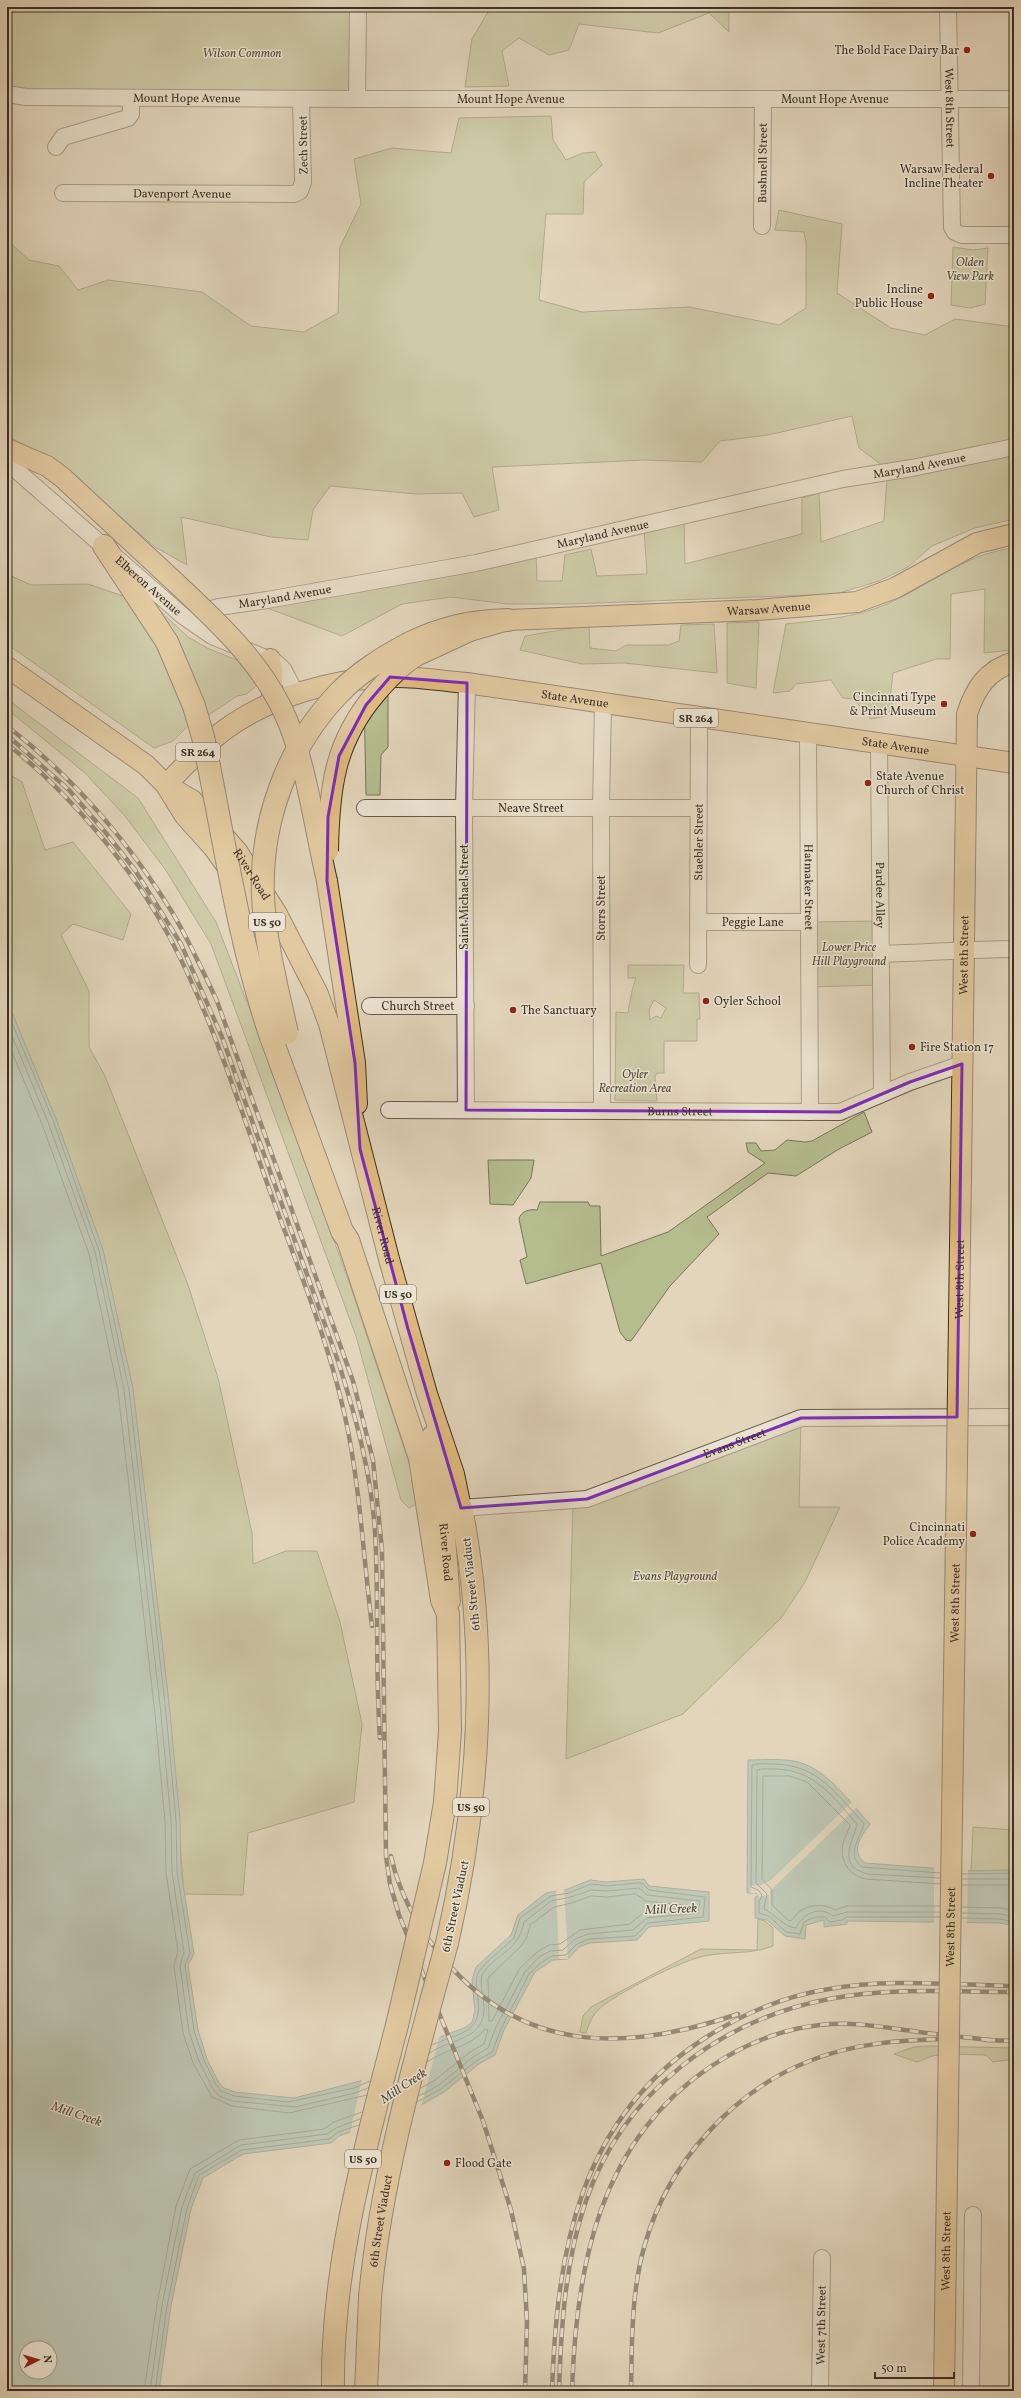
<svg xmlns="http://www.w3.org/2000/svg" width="1021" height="2398" viewBox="0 0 1021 2398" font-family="Vollkorn,serif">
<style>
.green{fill:#b5bd8f;stroke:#78765a;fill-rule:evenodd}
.water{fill:#95b9b0;stroke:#718278;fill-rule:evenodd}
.pier{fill:#e2d5bb}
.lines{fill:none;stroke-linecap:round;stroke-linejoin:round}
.shore{stroke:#68746a;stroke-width:1}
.minor-casing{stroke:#65594a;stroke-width:18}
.major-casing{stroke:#3b3025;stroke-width:22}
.highway-casing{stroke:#3b3025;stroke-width:24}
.minor{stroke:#ece4d3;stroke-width:16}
.major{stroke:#e1ba7e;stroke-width:20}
.highway{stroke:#e1ba7e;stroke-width:22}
.rail-casing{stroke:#3b3025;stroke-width:4.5}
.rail{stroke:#ece4d3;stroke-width:3;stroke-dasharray:9;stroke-linecap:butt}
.major-bridge-casing{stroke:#3b3025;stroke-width:22;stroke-linecap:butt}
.highway-bridge-casing{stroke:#3b3025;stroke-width:24;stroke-linecap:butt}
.major-bridge{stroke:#e1ba7e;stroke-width:20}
.highway-bridge{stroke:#e1ba7e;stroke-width:22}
.marked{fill:none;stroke:#7b2cbf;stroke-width:3;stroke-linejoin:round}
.poi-dot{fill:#8f2418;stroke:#ece4d3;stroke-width:1.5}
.labels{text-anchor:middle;stroke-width:3;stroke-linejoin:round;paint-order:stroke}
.shield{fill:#ece4d3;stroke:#706659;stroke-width:1}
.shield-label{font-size:11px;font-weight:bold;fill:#3b3025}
.poi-label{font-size:12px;fill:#3b3025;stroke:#ece4d3;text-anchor:end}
.park-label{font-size:12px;font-style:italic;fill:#534c3a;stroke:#ece4d3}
.street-label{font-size:12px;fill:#3b3025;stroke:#ece4d3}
.water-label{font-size:13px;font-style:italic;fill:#4d4b41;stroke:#ece4d3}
</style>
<rect width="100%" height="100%" fill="#e2d5bb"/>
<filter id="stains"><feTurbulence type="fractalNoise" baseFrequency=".005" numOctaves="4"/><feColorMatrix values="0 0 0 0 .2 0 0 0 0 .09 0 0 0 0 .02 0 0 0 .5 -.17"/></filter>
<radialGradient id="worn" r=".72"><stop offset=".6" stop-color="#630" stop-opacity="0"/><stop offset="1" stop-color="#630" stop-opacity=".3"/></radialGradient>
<g class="green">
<path d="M7 7H358L357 99 7 94Z"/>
<path d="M491 7H729V32L709 13 658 33 579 24 569 50 549 55 519 38 502 51 509 86 465 87 472 39Z"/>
<path d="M551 116 553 140 566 160 583 153 595 152 602 165 584 182 583 214H546L539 300 582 312 689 307 779 325 806 308V243L804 232 775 230 779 210 842 224 837 293 891 328 925 335 955 319 1014 327V519L975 528 932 546 908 567 879 581 836 594 571 604H507L451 597 402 604 342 636 267 608 536 553 537 581H562L565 555 591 549 597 576 647 574 644 528 684 519 685 564 802 534V498L819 493 821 542 884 521 887 477 882 465 859 448 852 416 768 435 720 441 702 462 645 460 492 467 499 510 474 517 462 493 416 494 330 486 313 510 308 540 271 537 181 517 187 565 155 547 53 459 7 436V240L29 260 59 266 78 290 108 280 202 292 251 326 304 332 338 313 340 247 361 204 354 159 392 148 451 153 459 118Z"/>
<path d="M953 247 973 250 988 248 985 304 970 308 951 305Z"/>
<path d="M1014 548 1011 650 984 653 985 589 951 594 950 659H936L893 673 890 698 895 714 871 719 854 699 843 698 831 680 796 684 790 691 773 693 786 624C821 620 854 618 887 604 930 585 966 553 1014 548Z"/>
<path d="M7 574 31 585 88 584 126 597 148 628 173 673 190 724 173 741 154 748 7 644Z"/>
<path d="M157 608 188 637 207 648 239 661 258 684 247 694 237 696 204 718Z"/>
<path d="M759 622 756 688 727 683V623Z"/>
<path d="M714 624 717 673 624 663 582 664 520 650 525 636 589 625 590 648 616 651 626 645H669L679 641 681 625Z"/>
<path d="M364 693H388V747L381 755 380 795H366Z"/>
<path d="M7 699 138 798 216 922 268 1057 350 1285 413 1475 418 1503 409 1508 401 1500 356 1336 211 944 165 869 125 816 85 773 7 709Z"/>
<path d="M7 773 22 782 45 850 73 842 131 914 123 940 73 924 61 935 89 991V1047L105 1076 188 1285 218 1378 252 1533 253 1564 286 1551H317L340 1622 362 1724 354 1802 248 1833 243 1895 184 1894 170 1713 133 1389 103 1250 56 1119 7 1001Z"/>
<path d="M881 921V985L809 987V922Z"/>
<path d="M628 965H684L683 993H699L700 1019H697V1041H664V1073H657L655 1076 657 1101 615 1100 616 1012 628 1013C628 1009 634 981 636 978H628ZM654 1000 666 1008 661 1018 656 1016 650 1020 649 1010Z"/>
<path d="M864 1112 872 1132 839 1149 796 1176 768 1173 707 1217 719 1234 670 1286 631 1341 626 1340 620 1332 601 1263 526 1284 520 1260 527 1257 519 1219C521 1211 529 1209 537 1210L540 1202H588L590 1206H600L601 1256 668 1232 765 1163 748 1152 746 1143H756L761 1151 775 1150 787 1140 805 1142 812 1141Z"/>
<path d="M488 1160H534L531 1178 513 1205 490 1204Z"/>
<path d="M801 1418 799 1507H840L805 1582 781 1618 683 1714 566 1759 573 1501Z"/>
<path d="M973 1827 1014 1830V1870L971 1871Z"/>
<path d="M758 1919 765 1921 773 1928V1946C750 1955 727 1951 704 1956 681 1961 614 1994 598 2010 592 2016 588 2026 586 2033L580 2032 583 2016 591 2007 701 1949 757 1950Z"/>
<path d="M931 2046 1014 2048V2059L993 2062 986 2055 946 2054 932 2056 917 2062 894 2054 914 2047Z"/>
</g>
<g class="water">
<path d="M7 1001 56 1119 103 1250 133 1389 170 1713 180 1820 181 1871 194 1954 188 1965 198 2030 207 2059 219 2083 224 2088 235 2092 294 2098 364 2080 400 2064 430 2041 466 2027 472 2022 475 2011 472 1980 476 1967 511 1935 518 1915 546 1893 568 1889 590 1880 606 1882 644 1879 649 1886 709 1892V1921L649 1927 637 1940 590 1943 579 1947 568 1959 553 1960 535 1972 504 2030 495 2055 479 2064 444 2092 423 2104 399 2116 339 2136 331 2143 243 2154 203 2178 191 2209 171 2306 159 2391H7ZM26 2348H50V2372H26Z"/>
<path d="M748 1760C764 1760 782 1758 798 1762 827 1769 850 1803 870 1824 861 1836 850 1852 865 1863L971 1871 1014 1870V1926L1000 1923 847 1921V1924L824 1927V1920L806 1925 805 1939 785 1936 767 1920 755 1918V1897L758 1896 756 1893H747Z"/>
</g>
<g class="pier">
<path d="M852 1802 857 1807 770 1891V1922L769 1895 759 1897 756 1893H750L751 1886 762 1885 771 1880Z"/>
<path d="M934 1867 968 1869 967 1924 934 1923Z"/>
<path d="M564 1887 568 1959H559L556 1889Z"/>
<path d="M440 2035 421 2107 400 2117 429 2039Z"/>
<path d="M403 2059 387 2122 350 2134 362 2078Z"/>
</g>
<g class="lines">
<g class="shore">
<path d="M7 1011 53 1120 99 1251 129 1390 166 1713 176 1820 177 1872 190 1953 185 1965 194 2031 204 2060 216 2085 221 2091 234 2096 288 2102 354 2088 370 2081"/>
<path d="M7 1024 48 1122 95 1252 124 1390 161 1714 171 1821 172 1872 184 1952 180 1966 189 2032 199 2061 213 2089 219 2096 233 2101 295 2107 355 2093 368 2088"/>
<path d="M7 1040 42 1124 89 1254 118 1391 155 1714 165 1821 166 1873 178 1951 174 1966 183 2033 193 2063 212 2097 232 2106 289 2113 367 2095"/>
<path d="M962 1874 1014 1873"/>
<path d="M962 1879H1014"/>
<path d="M962 1885H1014"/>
<path d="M636 1894 646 1901 682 1905 683 1907 644 1912 630 1924 580 1930 560 1944 549 1945 537 1952 520 1968 492 2021H489L488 1978 522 1945 527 1937 530 1925 554 1907 572 1903 591 1896 607 1897Z"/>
<path d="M940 1906H847L835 1910C824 1903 806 1904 796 1915 793 1918 794 1920 789 1921L772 1905V1890L762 1879 763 1776H790L807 1782 850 1825C849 1830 845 1837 843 1843 839 1860 849 1876 866 1879L940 1884"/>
<path d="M962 1907 1001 1908 1014 1910"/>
<path d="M940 1912H847L833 1916C820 1905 802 1914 796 1928 783 1927 776 1914 764 1909L767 1894 756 1883 757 1770C762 1768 770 1769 776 1769 815 1770 833 1797 857 1824 853 1842 836 1865 867 1874L940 1878"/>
<path d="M962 1913 1001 1914 1014 1917"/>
<path d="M940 1917H847L842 1920 830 1922 825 1917H815L804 1922 800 1934 786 1932 769 1916 759 1913V1902L762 1895 758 1890 751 1887 752 1765C758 1763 767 1764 774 1764 818 1765 836 1793 864 1824 860 1840 845 1853 862 1867L940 1873"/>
<path d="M962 1918 1000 1919 1014 1922"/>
<path d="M421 2088 435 2080 470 2052 484 2044 488 2030 485 2029C472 2047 445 2049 427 2062"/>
<path d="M419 2096 439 2085 473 2057 488 2048 496 2027 525 1972 539 1957 550 1951 563 1950 575 1939 588 1934 633 1930 647 1918 698 1913 700 1901 647 1895 639 1888 607 1891 591 1890 571 1897 551 1901 524 1922C518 1953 496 1952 482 1975 479 1987 485 2000 484 2012 481 2041 448 2039 430 2053"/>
<path d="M417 2102 441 2089 476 2061 492 2052 501 2029 529 1974 542 1962 552 1956 566 1955 577 1944 589 1939 635 1936 648 1923 703 1917 705 1897 649 1890 642 1883H637L607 1886 591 1884 569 1893 551 1896 520 1918 514 1938 486 1963 478 1973C475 1981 477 1990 478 1998 483 2034 458 2033 432 2045"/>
<path d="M144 2391 157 2304 176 2206 190 2169 239 2140 324 2129 334 2122 362 2112"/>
<path d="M150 2391 162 2305 182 2207 195 2173 241 2145 327 2134 336 2128 360 2119"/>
<path d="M155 2391 167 2306 187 2208 199 2175 242 2150 329 2139 338 2132 359 2125"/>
</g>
<defs>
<g id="minor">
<path id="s1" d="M948 7 952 227 955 232 962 235H1014"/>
<path id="s2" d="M7 94 26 97 357 99H1014"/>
<path d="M357 99 358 7"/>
<path d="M56 147 63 137 128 118 131 114V98"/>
<path id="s3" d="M63 193 294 194 300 191 303 182 301 99"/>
<path id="s4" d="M762 226 763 100"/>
<path id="s5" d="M7 462 183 616 212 636 275 662 283 669 296 694"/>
<path id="s6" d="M194 623 211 609 219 607 267 600 476 563 843 479 912 468 1014 447"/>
<path id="s7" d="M808 734 810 1112"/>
<path id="s8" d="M879 745 882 1093"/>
<path id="s9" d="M365 808H698"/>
<path id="s10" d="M698 924 706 922H809"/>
<path d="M881 954C926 953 969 949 1014 949"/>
<path id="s11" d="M698 965 699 719"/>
<path id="s12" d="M370 1006H466"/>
<path id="s13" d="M389 1110 840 1112 910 1082 962 1064"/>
<path d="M466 1110 464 808 467 683"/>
<path d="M602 1110 601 807 603 705"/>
<path id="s14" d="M461 1508 587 1499 801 1418 1014 1417"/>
<path id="s15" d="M820 2391 822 2258"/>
<path d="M971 2391 973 2215"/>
</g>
<g id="major">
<path d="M7 449 47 466 63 478 175 582"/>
<path id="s16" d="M416 656 470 631 508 620 757 610 857 602 895 588 977 543 1014 534"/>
<path d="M270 659 272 670V699"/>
<path id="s17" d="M7 667 146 765 166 785 192 800 237 851 277 914 318 994 329 1024 389 1259 427 1394 454 1474 461 1508"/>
<path id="s18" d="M166 785C184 766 202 747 223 731 270 696 333 679 391 677 416 676 442 681 467 683L1014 763"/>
<path d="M167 787 185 816 213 847 263 916"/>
<path d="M327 881 355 1063 357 1104"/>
<path id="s19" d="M961 1174 967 714C975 689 987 670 1014 662"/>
<path id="s20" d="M432 1436 445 1537 450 1601"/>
</g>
<g id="highway">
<path d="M104 546 167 642 194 706"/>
<path d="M410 643C443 627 471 621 508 620"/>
<path d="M271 1037 342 1231 348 1240 420 1458 442 1600 448 1614 450 1731 445 1802"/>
<path d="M447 1943C480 1801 489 1651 461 1508"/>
<path d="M333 2391C331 2266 366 2145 397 2025"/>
<path d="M366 2391 370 2297"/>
</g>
</defs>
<use href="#minor" class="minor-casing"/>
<use href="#major" class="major-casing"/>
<use href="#highway" class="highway-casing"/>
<use href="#minor" class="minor"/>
<use href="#major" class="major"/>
<use href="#highway" class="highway"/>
<defs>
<g id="rail">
<path d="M7 726C73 777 128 841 172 912 189 941 203 971 217 1001L353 1381 373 1460 382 1550 386 1856 390 1884 399 1915 483 2121 511 2210 524 2269 527 2322 525 2391"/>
<path d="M7 735 69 790 106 833 135 870 181 944 222 1037 338 1361C356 1417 371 1473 375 1531 379 1600 375 1669 380 1738"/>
<path d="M7 744C69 792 133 868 170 938 213 1019 240 1108 271 1194 297 1265 327 1337 344 1412 360 1482 363 1555 372 1626"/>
<path d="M391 1856C399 1893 419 1929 443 1958 524 2055 627 2052 738 2014"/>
<path d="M986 2040 1014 2041"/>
<path d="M552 2391C557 2251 578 2120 705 2038 742 2014 785 1996 829 1989 889 1978 953 1985 1014 1986"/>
<path d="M559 2391C561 2328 565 2261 586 2201 623 2093 719 2020 829 1999 889 1987 953 1992 1014 1992"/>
<path d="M572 2391C576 2266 599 2142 710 2067 743 2045 781 2029 820 2025 851 2021 882 2027 912 2031 938 2035 965 2037 991 2040"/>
<path d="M631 2391C632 2342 631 2292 645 2244 668 2163 733 2090 812 2060 853 2044 898 2040 942 2039"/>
</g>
</defs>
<use href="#rail" class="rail-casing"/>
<use href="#rail" class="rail"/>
<defs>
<g id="major-bridge">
<path d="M175 582C220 624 267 667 290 727 308 775 315 830 327 881"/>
<path d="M328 851C329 789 334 742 376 693 388 679 400 666 416 656"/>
<path id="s21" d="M944 2391 961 1174"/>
</g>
<g id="highway-bridge">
<path d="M194 706 203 737C224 837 238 940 271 1037"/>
<path d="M287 1033C277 988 265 942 263 896 260 823 287 747 338 694 359 672 384 657 410 643"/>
<path d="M397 2025 435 1863 445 1802"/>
<path id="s22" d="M370 2297C381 2177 415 2060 447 1943"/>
</g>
</defs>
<use href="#major-bridge" class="major-bridge-casing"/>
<use href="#highway-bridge" class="highway-bridge-casing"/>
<use href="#major-bridge" class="major-bridge"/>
<use href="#highway-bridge" class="highway-bridge"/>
</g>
<path d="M0 0H1021V2398H0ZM390 677 467 683 466 1110 840 1112 910 1082 962 1064 957 1417 801 1418 587 1499 461 1508 408 1329 360 1149 355 1063 327 881 328 817 339 756 366 705Z" fill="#e2d5bb" fill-opacity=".55" fill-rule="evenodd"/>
<path class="marked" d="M390 677 467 683 466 1110 840 1112 910 1082 962 1064 957 1417 801 1418 587 1499 461 1508 408 1329 360 1149 355 1063 327 881 328 817 339 756 366 705Z"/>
<g class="poi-dot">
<circle cx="967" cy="50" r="4"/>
<circle cx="991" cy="176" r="4"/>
<circle cx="931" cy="296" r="4"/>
<circle cx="944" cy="704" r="4"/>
<circle cx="868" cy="783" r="4"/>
<circle cx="706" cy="1001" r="4"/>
<circle cx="513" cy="1010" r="4"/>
<circle cx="912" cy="1047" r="4"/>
<circle cx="973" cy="1534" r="4"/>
<circle cx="447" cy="2163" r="4"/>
</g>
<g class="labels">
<g class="shield">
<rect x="674" y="709" width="44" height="18" rx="3"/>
<rect x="176" y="743" width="44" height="18" rx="3"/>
<rect x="249" y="913" width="36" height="18" rx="3"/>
<rect x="380" y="1285" width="36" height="18" rx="3"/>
<rect x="453" y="1798" width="36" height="18" rx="3"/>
<rect x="345" y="2150" width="36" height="18" rx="3"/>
</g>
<g class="shield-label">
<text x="696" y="722">SR 264</text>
<text x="198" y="756">SR 264</text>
<text x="267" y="926">US 50</text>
<text x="398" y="1298">US 50</text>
<text x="471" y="1811">US 50</text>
<text x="363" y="2163">US 50</text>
</g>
<g class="poi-label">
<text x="959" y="54">The Bold Face Dairy Bar</text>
<text x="983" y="173">Warsaw Federal<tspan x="983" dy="14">Incline Theater</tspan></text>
<text x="923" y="293">Incline<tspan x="923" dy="14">Public House</tspan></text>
<text x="936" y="701">Cincinnati Type<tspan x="936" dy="14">&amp; Print Museum</tspan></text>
<text x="876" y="780" text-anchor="start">State Avenue<tspan x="876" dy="14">Church of Christ</tspan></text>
<text x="714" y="1005" text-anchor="start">Oyler School</text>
<text x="521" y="1014" text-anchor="start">The Sanctuary</text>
<text x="920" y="1051" text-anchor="start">Fire Station 17</text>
<text x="965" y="1531">Cincinnati<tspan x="965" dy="14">Police Academy</tspan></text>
<text x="455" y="2167" text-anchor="start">Flood Gate</text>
</g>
<g class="park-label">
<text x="242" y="57">Wilson Common</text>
<text x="970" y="266">Olden<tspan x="970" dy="14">View Park</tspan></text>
<text x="849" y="951">Lower Price<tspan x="849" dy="14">Hill Playground</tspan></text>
<text x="635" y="1078">Oyler<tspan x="635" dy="14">Recreation Area</tspan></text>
<text x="675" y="1580">Evans Playground</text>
</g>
<g class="street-label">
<text dy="4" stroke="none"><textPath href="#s2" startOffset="180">Mount Hope Avenue</textPath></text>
<text dy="4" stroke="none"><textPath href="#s2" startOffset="504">Mount Hope Avenue</textPath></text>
<text dy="4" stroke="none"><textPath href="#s2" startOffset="828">Mount Hope Avenue</textPath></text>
<text dy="4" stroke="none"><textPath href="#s1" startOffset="101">West 8th Street</textPath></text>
<text transform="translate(303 145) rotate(-91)" y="4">Zech Street</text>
<text dy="4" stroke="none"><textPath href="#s4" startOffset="63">Bushnell Street</textPath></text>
<text dy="4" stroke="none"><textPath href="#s3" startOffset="119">Davenport Avenue</textPath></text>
<text dy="4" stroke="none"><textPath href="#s6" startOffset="745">Maryland Avenue</textPath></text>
<text dy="4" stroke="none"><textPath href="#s6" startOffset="421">Maryland Avenue</textPath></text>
<text dy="4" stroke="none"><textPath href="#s5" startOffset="188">Elberon Avenue</textPath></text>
<text dy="4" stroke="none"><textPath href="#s6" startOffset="97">Maryland Avenue</textPath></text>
<text dy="4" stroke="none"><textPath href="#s16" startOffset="360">Warsaw Avenue</textPath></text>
<text dy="4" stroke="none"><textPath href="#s18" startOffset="443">State Avenue</textPath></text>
<text dy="4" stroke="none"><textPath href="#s18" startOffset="767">State Avenue</textPath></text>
<text dy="4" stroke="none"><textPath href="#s9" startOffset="166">Neave Street</textPath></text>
<text dy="4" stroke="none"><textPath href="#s11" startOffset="123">Staebler Street</textPath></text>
<text dy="4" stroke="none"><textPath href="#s17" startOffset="324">River Road</textPath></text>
<text dy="4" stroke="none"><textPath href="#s7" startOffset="153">Hatmaker Street</textPath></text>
<text dy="4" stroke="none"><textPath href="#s8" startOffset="150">Pardee Alley</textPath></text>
<text transform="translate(464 897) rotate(-90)" y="4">Saint Michael Street</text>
<text transform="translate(601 908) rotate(-90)" y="4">Storrs Street</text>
<text dy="4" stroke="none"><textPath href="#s10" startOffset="55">Peggie Lane</textPath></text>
<text dy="4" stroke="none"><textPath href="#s19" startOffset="219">West 8th Street</textPath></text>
<text dy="4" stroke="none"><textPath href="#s12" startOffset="48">Church Street</textPath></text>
<text dy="4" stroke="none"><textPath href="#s13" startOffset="291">Burns Street</textPath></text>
<text dy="4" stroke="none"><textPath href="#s17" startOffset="711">River Road</textPath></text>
<text dy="4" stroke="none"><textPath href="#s21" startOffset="1112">West 8th Street</textPath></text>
<text dy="4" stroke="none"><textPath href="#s14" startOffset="284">Evans Street</textPath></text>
<text dy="4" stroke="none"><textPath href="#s20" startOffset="117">River Road</textPath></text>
<text transform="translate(471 1584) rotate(-96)" y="4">6th Street Viaduct</text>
<text dy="4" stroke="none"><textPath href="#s21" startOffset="788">West 8th Street</textPath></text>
<text transform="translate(455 1906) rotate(-78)" y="4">6th Street Viaduct</text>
<text dy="4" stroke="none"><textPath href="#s21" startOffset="464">West 8th Street</textPath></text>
<text dy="4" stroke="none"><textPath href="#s22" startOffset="77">6th Street Viaduct</textPath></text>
<text dy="4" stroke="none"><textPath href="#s21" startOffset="140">West 8th Street</textPath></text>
<text dy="4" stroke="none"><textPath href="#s15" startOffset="66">West 7th Street</textPath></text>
</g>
<g class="water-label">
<text transform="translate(671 1908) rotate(-2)" y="5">Mill Creek</text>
<text transform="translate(403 2085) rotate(-34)" y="5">Mill Creek</text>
<text transform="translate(77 2113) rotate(19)" y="5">Mill Creek</text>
</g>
</g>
<rect width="1021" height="2398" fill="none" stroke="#e2d5bb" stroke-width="24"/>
<rect x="8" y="8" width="1005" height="2382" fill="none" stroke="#3b3025" stroke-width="2"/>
<rect x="12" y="12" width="997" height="2374" fill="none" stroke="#3b3025"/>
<g transform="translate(38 2360) rotate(85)"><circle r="19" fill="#ece4d3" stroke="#a59c8d"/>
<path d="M0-3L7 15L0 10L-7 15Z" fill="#8f2418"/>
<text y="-6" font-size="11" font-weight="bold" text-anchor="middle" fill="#3b3025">N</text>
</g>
<path d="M875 2372v6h79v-6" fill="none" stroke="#3b3025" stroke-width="2"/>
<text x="881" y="2372" font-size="12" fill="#3b3025" stroke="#ece4d3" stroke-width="3" paint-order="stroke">50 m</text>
<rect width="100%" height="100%" filter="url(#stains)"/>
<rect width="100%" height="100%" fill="url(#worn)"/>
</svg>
